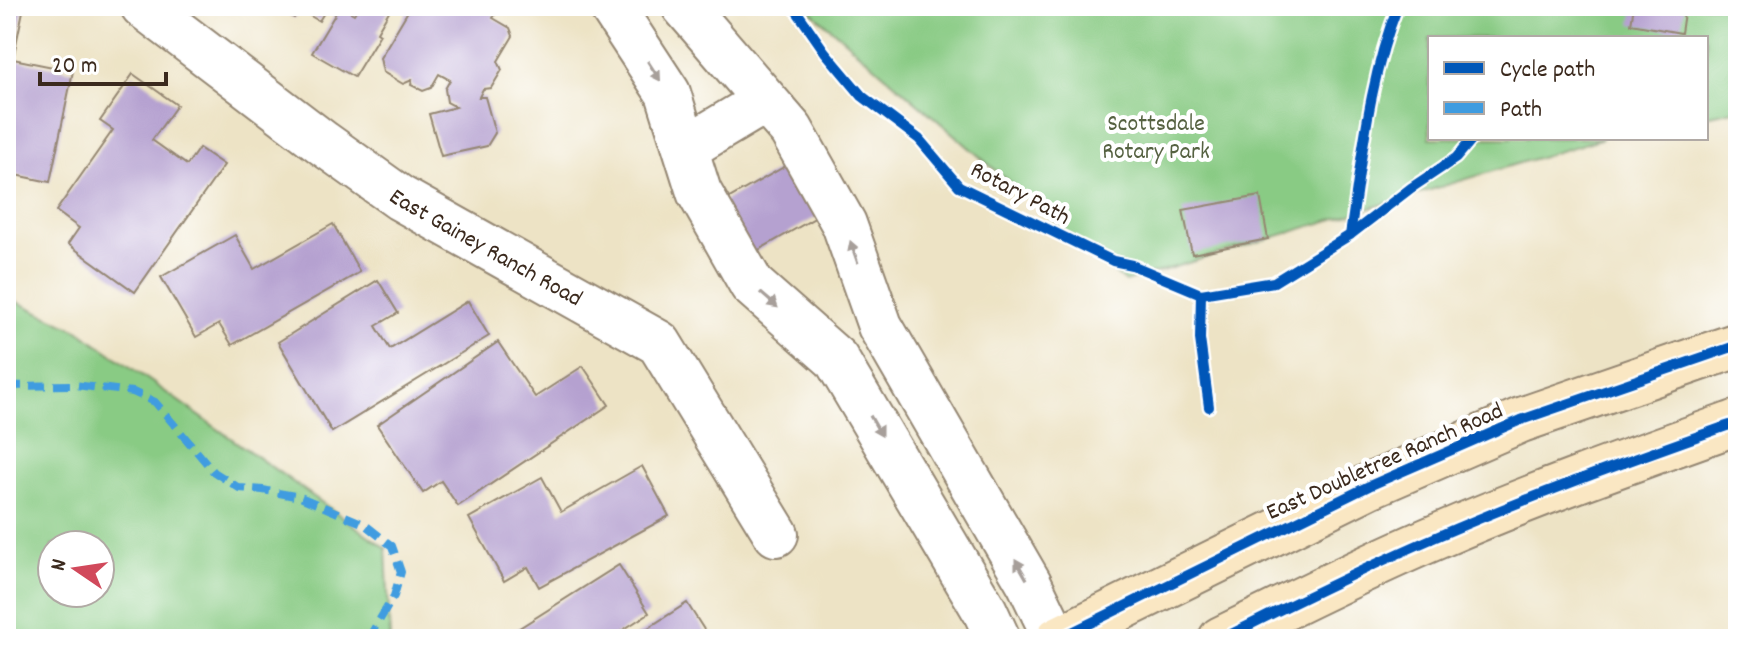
<svg xmlns="http://www.w3.org/2000/svg" width="1744" height="645" viewBox="0 0 1744 645" font-family="Dekko,sans-serif">
<style>
.green{fill:#89cb84;stroke:#627a51;stroke-width:2;fill-rule:evenodd}
.building{fill:#b5a1d0}
.lines{fill:none;stroke-linecap:round;stroke-linejoin:round}
.street-casing{stroke:#948672;stroke-width:48}
.secondary-casing{stroke:#948672;stroke-width:48}
.street{stroke:#fff;stroke-width:44}
.secondary{stroke:#fae7c3;stroke-width:44}
.quiet{stroke:#3f9ce0;stroke-width:8;stroke-dasharray:16 8;stroke-linecap:butt}
.cycleway-casing{stroke:#fff;stroke-width:15}
.cycleway{stroke:#0057b8;stroke-width:10}
.oneway{fill:#a79f9a}
.labels{text-anchor:middle;stroke-width:8;stroke-linejoin:round;paint-order:stroke}
.park-label{font-size:24px;fill:#566242;stroke:#fff}
.street-label{font-size:24px;fill:#3b2a1e;stroke:#fff}
</style>
<rect width="100%" height="100%" fill="#fff"/>
<filter id="ink" filterUnits="userSpaceOnUse"><feTurbulence type="fractalNoise" baseFrequency=".0125" numOctaves="2"/><feDisplacementMap in="SourceGraphic" scale="16" xChannelSelector="R" yChannelSelector="G"/><feConvolveMatrix kernelMatrix="1 2 1 2 8 2 1 2 1" color-interpolation-filters="sRGB"/></filter>
<filter id="wash" filterUnits="userSpaceOnUse"><feTurbulence type="fractalNoise" baseFrequency=".006" numOctaves="4" result="noise"/><feDisplacementMap in="SourceGraphic" scale="32" xChannelSelector="R" yChannelSelector="G"/><feGaussianBlur stdDeviation="1.8" result="paint"/><feColorMatrix in="noise" values="0 0 0 0 0 0 0 0 0 0 0 0 0 0 0 0 0 1.4 0 .05"/><feComposite in="paint" operator="in"/></filter>
<g filter="url(#wash)">
<rect width="100%" height="100%" fill="#ede3c5"/>
<g class="green">
<path d="M805 6H1738V109L1706 116V38H1430V138H1603L1125 282Z"/>
<path d="M6 297 78 330 386 548 390 639H6ZM52 545H100V593H52Z"/>
</g>
<g id="blocks">
<g class="building">
<path d="M6 6H24L13 59 73 71 50 182 6 173Z"/>
<path d="M274 6H328L319 21 300 10 294 18Z"/>
<path d="M340 6 354 14 359 6H392L377 32 380 34 354 77 312 53Z"/>
<path d="M411 6H500L493 18 510 28 513 36 498 61 502 70 491 88 483 89 479 97H485L495 133 487 146 441 156 429 114 456 107 447 102 445 89 450 80 439 74 431 88 423 91 411 85 412 80 403 84 383 72 380 58Z"/>
<path d="M1634 6H1685L1681 33 1631 24Z"/>
<path d="M133 74 177 105 152 140 187 165 199 148 224 165 135 292 68 244 79 228 56 211 113 130 100 121Z"/>
<path d="M796 160 825 212 748 256 719 204Z"/>
<path d="M1260 196 1268 239 1192 254 1183 210Z"/>
<path d="M333 224 360 272 232 345 219 324 196 337 161 277 235 235 254 269Z"/>
<path d="M378 280 398 313 376 326 390 349 468 301 489 336 332 432 278 342Z"/>
<path d="M498 342 535 397 583 366 609 405 458 506 441 481 423 493 377 425Z"/>
<path d="M642 466 669 516 539 587 528 567 504 581 469 518 542 477 561 512Z"/>
<path d="M619 565 649 613 609 639H502Z"/>
<path d="M687 603 710 639H631Z"/>
</g>
</g>
</g>
<g filter="url(#ink)">
<use href="#blocks" fill-opacity="0" stroke="#948672" stroke-width="2"/>
<g class="lines">
<defs>
<g id="street">
<path id="s1" d="M143 6 323 143 400 198 659 343 776 534"/>
<path d="M611 6 668 93 699 192 752 285 836 359 985 611 998 639"/>
<path d="M684 6 791 130 844 224 880 326 1029 583 1056 639"/>
<path d="M686 148 765 101"/>
</g>
<g id="secondary">
<path d="M1058 639 1369 486 1521 420 1738 345"/>
<path d="M1221 639C1292 604 1363 568 1436 537 1535 494 1637 458 1738 422"/>
</g>
</defs>
<use href="#street" class="street-casing"/>
<use href="#secondary" class="secondary-casing"/>
<use href="#street" class="street"/>
<use href="#secondary" class="secondary"/>
<path class="quiet" d="M6 386 75 385 133 392 155 402 214 472 239 488 263 490 300 497 364 524 392 546 401 572 394 596 371 634 370 639"/>
<defs>
<g id="cycleway">
<path d="M793 6 825 52 862 96 919 139 959 186 1113 261 1132 265 1201 294 1274 282 1350 235C1362 158 1369 78 1398 6"/>
<path d="M1350 235 1411 188 1456 158 1473 138"/>
<path d="M1201 294 1200 339 1209 407"/>
<path d="M1058 639 1369 486 1521 420 1738 345"/>
<path d="M1221 639C1292 604 1363 568 1436 537 1535 494 1637 458 1738 422"/>
</g>
</defs>
<use href="#cycleway" class="cycleway-casing"/>
<use href="#cycleway" class="cycleway"/>
</g>
<defs><path id="oneway-solid" d="M-6-.8H1V-3.2L6.5 0L1 3.2V.8H-6Z" transform="scale(2)"/></defs>
<g class="oneway">
<use href="#oneway-solid" transform="translate(654 71) rotate(57)"/>
<use href="#oneway-solid" transform="translate(854 252) rotate(-109)"/>
<use href="#oneway-solid" transform="translate(769 300) rotate(41)"/>
<use href="#oneway-solid" transform="translate(876 426) rotate(60)"/>
<use href="#oneway-solid" transform="translate(1021 569) rotate(-120)"/>
</g>
</g>
<g class="labels">
<g class="park-label">
<text x="1156" y="130">Scottsdale<tspan x="1156" dy="28">Rotary Park</tspan></text>
</g>
<g class="street-label">
<text transform="translate(1021 192) rotate(28)" y="8">Rotary Path</text>
<text dy="8" stroke="none"><textPath href="#s1" startOffset="420">East Gainey Ranch Road</textPath></text>
<text transform="translate(1384 460) rotate(-24)" y="8">East Doubletree Ranch Road</text>
</g>
</g>
<rect width="1744" height="645" fill="none" stroke="#fff" stroke-width="32"/>
<rect x="1428" y="36" width="280" height="104" fill="#ffffff" stroke="#b1aaa5" stroke-width="2"/>
<rect x="1444" y="62" width="40" height="12" fill="#0057b8" stroke="#b1aaa5" stroke-width="2"/>
<text x="1500" y="76" font-size="24" fill="#3b2a1e">Cycle path</text>
<rect x="1444" y="102" width="40" height="12" fill="#3f9ce0" stroke="#b1aaa5" stroke-width="2"/>
<text x="1500" y="116" font-size="24" fill="#3b2a1e">Path</text>
<g transform="translate(76 569) rotate(283)"><circle r="38" fill="#ffffff" stroke="#b1aaa5" stroke-width="2"/>
<path d="M0-6L14 30L0 20L-14 30Z" fill="#d1495b"/>
<text y="-12" font-size="22" font-weight="bold" text-anchor="middle" fill="#3b2a1e">N</text>
</g>
<path d="M40 72v12h126v-12" fill="none" stroke="#3b2a1e" stroke-width="4"/>
<text x="52" y="72" font-size="24" fill="#3b2a1e" stroke="#ffffff" stroke-width="6" paint-order="stroke">20 m</text>
</svg>
